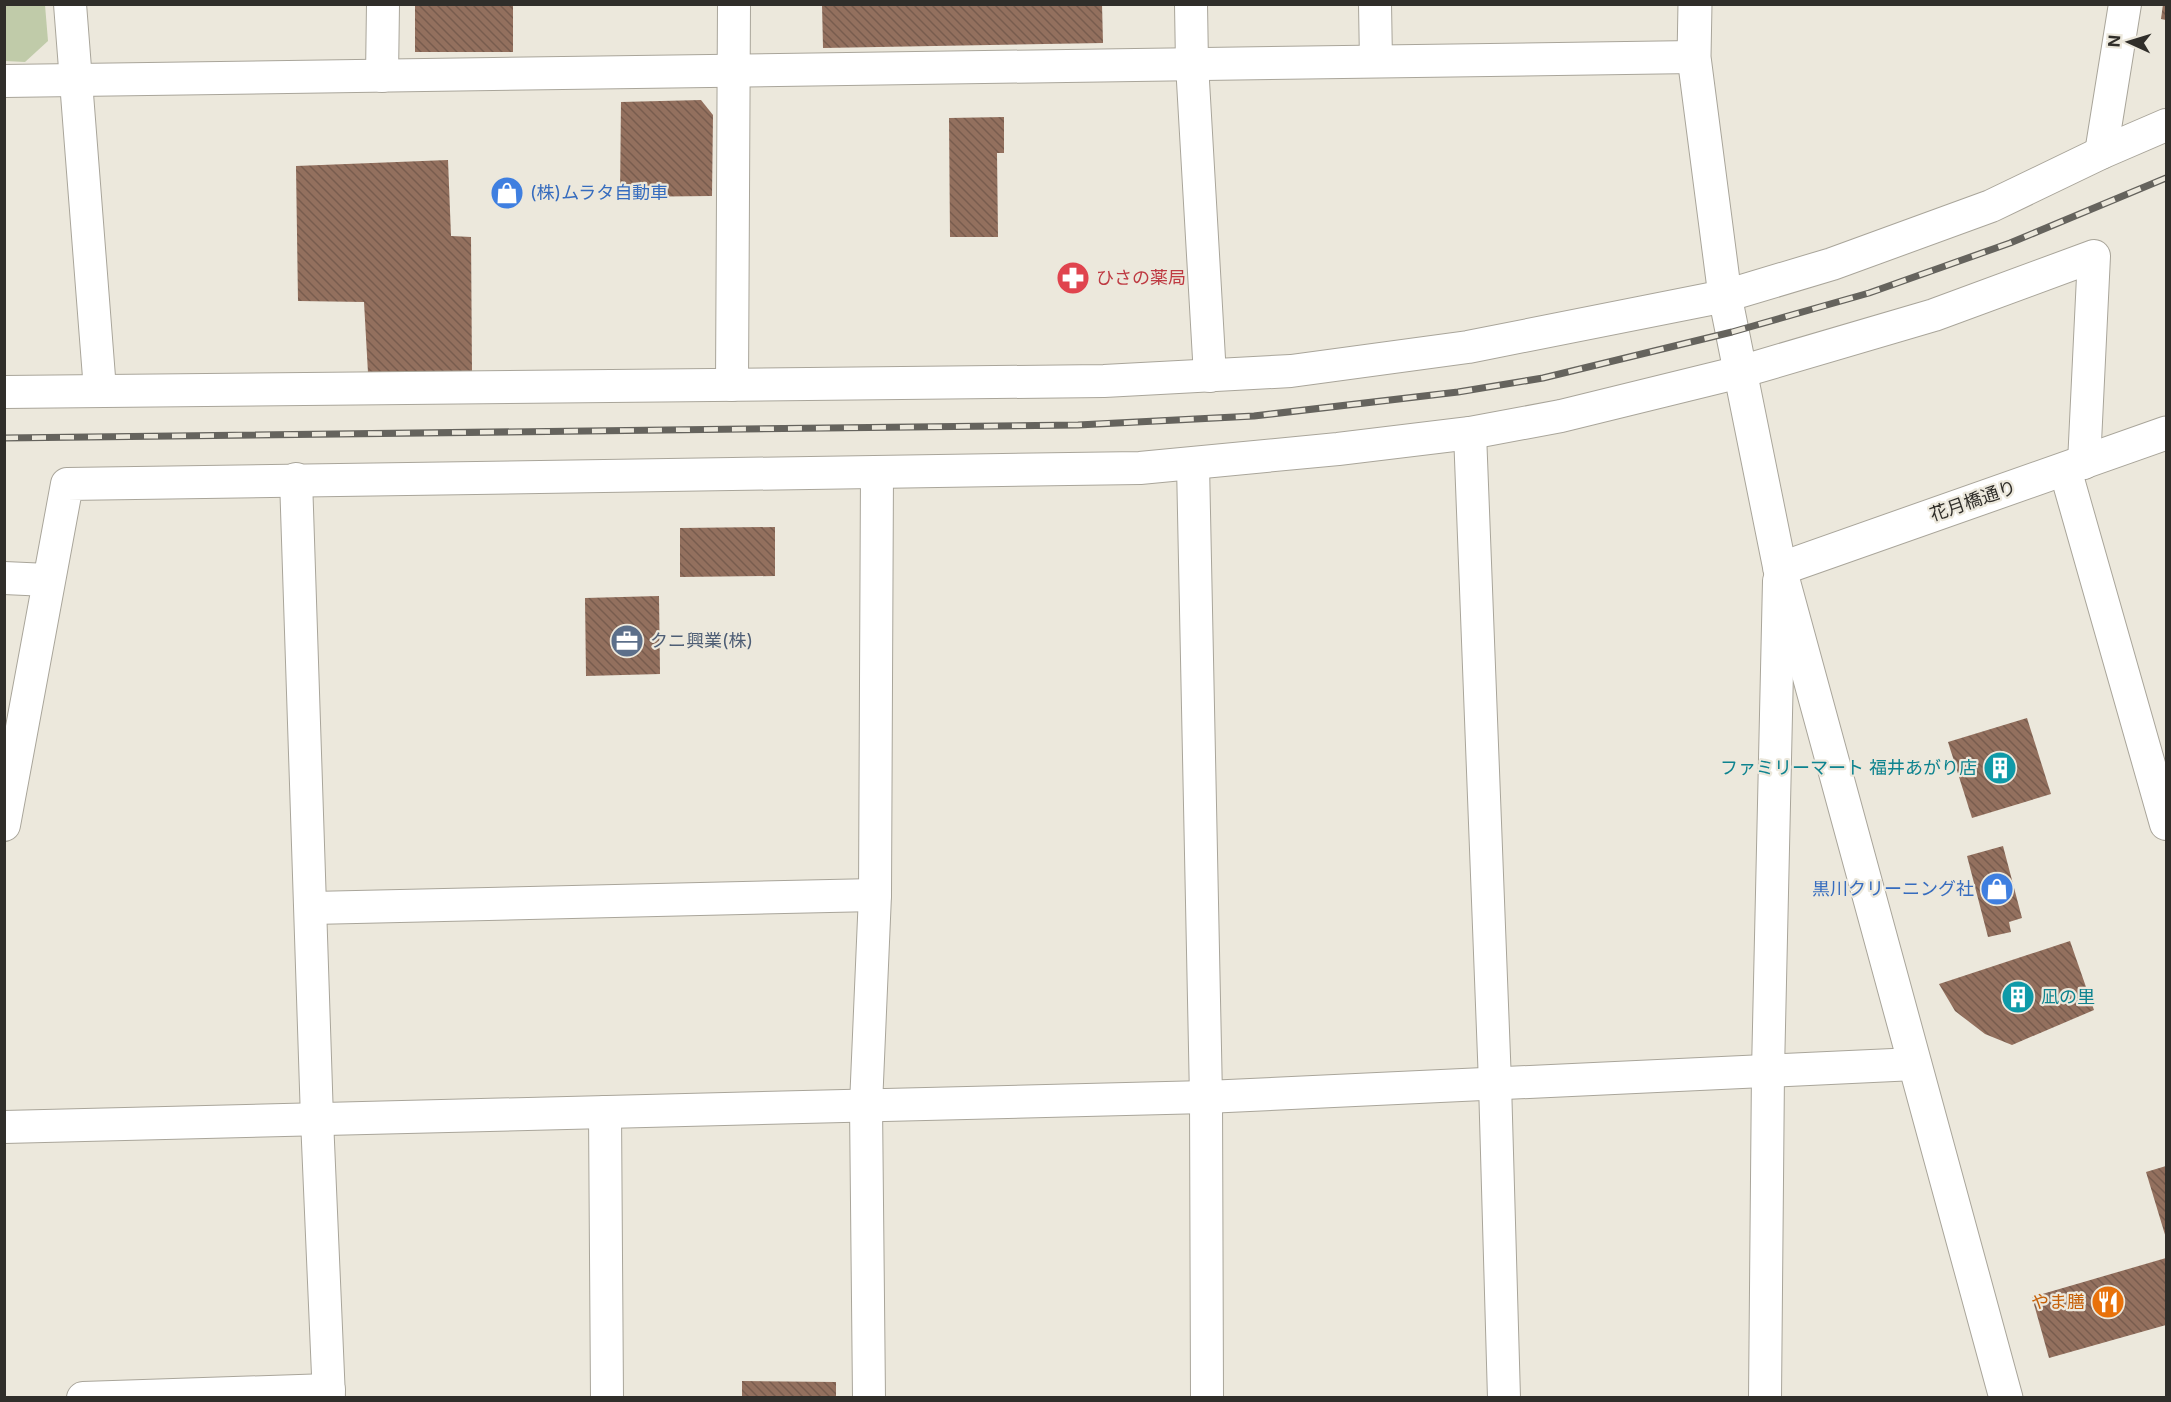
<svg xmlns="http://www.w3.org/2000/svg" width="2171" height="1402" viewBox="0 0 2171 1402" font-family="Inter,'Noto Sans JP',sans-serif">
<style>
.park{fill:#c0cba9}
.building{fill:url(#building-back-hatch)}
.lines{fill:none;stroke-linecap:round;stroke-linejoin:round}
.street-casing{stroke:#a9a59a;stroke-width:34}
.secondary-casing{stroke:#a9a59a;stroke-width:35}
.street{stroke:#fff;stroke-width:32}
.secondary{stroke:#fff;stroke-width:33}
.rail-casing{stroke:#65635d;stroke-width:7}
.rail{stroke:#ece8dc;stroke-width:4.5;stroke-dasharray:14;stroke-linecap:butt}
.labels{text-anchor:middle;stroke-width:4.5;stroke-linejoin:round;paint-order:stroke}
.shop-label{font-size:18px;fill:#366cbe;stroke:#ece8dc;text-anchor:start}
.health-label{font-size:18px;fill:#be3a42;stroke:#ece8dc;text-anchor:start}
.street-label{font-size:18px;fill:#302e2a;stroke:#ece8dc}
.service-label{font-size:18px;fill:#4e5e75;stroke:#ece8dc;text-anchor:start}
.culture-label{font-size:18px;fill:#0d838f;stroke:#ece8dc;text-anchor:end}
.food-label{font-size:18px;fill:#c56008;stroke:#ece8dc;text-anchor:end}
</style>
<defs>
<pattern id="building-back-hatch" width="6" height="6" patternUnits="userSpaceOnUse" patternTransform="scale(1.5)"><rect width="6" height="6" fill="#93705e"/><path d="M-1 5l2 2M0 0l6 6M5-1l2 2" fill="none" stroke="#785c4e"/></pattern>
</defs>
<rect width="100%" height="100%" fill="#ece8dc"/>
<path class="park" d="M5 4 45 5 48 41 25 62 5 61Z"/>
<g class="building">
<rect x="415" y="4" width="98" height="48"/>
<path d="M822 4H1102L1103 43 823 48Z"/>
<path d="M2163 4H2166V20L2161 19Z"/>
<path d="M701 100 713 115 712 196 620 197 621 102Z"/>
<path d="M1004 117V153H997L998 237H950L949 118Z"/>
<path d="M448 160 451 236 471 237 472 372 368 373 364 302 298 301 296 166Z"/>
<path d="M775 527V576L680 577V528Z"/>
<path d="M659 596 660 674 586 676 585 598Z"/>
<path d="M2027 718 2051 794 1972 818 1948 742Z"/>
<path d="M2003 846 2022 918 2009 922 2011 932 1988 937 1967 856Z"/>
<path d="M2070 941 2094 1010 2012 1045 1985 1034 1955 1011 1939 984Z"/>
<path d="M2166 1166V1238L2146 1172Z"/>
<path d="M2166 1258V1325L2049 1358 2032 1297Z"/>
<path d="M742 1381 836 1382V1398H742Z"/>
</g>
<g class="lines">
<defs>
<g id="street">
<path d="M70 4 100 390"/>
<path d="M1191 4 1192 64 1210 376"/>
<path d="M1375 4 1376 61"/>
<path d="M382 76 383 4"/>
<path d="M4 81 1694 57"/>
<path d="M2101 153 2125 4"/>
<path d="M732 385 734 4"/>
<path d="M4 392 1104 381 1291 371 1468 347 1725 296 1832 264 1991 206 2101 153 2166 125"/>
<path d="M1470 433 1495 1083 1504 1398"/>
<path d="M1193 464 1206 1097 1207 1398"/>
<path d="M2065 469 2166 824"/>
<path d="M296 479 317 1119 329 1398"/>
<path d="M4 578 48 580"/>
<path d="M4 825 67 484 1140 468 1338 449 1470 433 1561 416 1740 372 1934 315 2094 256 2084 463"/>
<path d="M312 908 875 895"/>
<path d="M605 1112 607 1398"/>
<path d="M4 1127 1206 1097 1915 1064"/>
<path d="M83 1398 329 1390"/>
<path d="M869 1398 866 1105 875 895 877 472"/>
<path d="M1765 1398 1768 1071 1779 581"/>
</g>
<g id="secondary">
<path d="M1695 4 1694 57 1725 296 1780 569 2006 1398"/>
<path d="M1780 569 2166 433"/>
</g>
</defs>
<use href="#street" class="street-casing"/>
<use href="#secondary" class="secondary-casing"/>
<use href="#street" class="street"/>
<use href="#secondary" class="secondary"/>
<defs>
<path id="rail" d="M4 438 1078 425 1254 416 1458 392 1543 378 1732 332 1869 293 2010 243 2166 178"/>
</defs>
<use href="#rail" class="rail-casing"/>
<use href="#rail" class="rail"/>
</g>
<defs>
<symbol id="shop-disc" viewBox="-11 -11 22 22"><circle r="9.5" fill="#3f7fe0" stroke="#ece8dc"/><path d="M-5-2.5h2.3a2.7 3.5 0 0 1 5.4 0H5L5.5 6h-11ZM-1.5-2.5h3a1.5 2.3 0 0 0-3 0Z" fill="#fff"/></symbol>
<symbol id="pharmacy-disc" viewBox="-11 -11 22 22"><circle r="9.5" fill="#e0444e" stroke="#ece8dc"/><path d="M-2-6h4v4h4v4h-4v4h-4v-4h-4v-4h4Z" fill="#fff"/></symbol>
<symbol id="office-disc" viewBox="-11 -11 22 22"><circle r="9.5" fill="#5c6f8a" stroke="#ece8dc"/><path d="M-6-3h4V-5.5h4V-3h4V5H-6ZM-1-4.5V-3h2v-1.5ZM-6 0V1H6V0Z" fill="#fff"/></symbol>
<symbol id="building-disc" viewBox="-11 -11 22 22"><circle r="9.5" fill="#0f9aa8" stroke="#ece8dc"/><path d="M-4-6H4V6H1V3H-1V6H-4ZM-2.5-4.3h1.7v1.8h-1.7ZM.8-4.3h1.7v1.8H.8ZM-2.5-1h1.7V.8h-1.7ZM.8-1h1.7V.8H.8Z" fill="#fff"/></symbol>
<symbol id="restaurant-disc" viewBox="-11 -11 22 22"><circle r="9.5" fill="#e8710a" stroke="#ece8dc"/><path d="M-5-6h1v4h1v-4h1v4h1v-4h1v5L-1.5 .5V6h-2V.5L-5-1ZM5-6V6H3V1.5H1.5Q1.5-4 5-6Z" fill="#fff"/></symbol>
</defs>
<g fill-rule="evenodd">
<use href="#shop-disc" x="488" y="174" width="38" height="38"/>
<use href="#pharmacy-disc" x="1054" y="259" width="38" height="38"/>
<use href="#office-disc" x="608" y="622" width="38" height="38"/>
<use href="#building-disc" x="1981" y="749" width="38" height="38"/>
<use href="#shop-disc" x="1978" y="870" width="38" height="38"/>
<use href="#building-disc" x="1999" y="978" width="38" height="38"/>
<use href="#restaurant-disc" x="2089" y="1283" width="38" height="38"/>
</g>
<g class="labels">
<g class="shop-label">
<text x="530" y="199">(株)ムラタ自動車</text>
<text x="1974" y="895" text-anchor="end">黒川クリーニング社</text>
</g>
<g class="health-label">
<text x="1096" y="284">ひさの薬局</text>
</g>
<g class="street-label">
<text transform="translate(1973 501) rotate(-19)" y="6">花月橋通り</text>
</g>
<g class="service-label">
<text x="650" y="647">クニ興業(株)</text>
</g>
<g class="culture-label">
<text x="1977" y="774">ファミリーマート 福井あがり店</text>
<text x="2041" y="1003" text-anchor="start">凪の里</text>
</g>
<g class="food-label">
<text x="2085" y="1308">やま膳</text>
</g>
</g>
<rect width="2171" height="1402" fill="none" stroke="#302e2a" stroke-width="12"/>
<g transform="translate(2129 42) rotate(274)" stroke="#ece8dc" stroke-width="4.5" paint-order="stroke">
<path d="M0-4.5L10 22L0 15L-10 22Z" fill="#302e2a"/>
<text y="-9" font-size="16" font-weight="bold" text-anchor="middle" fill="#302e2a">N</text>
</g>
</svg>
